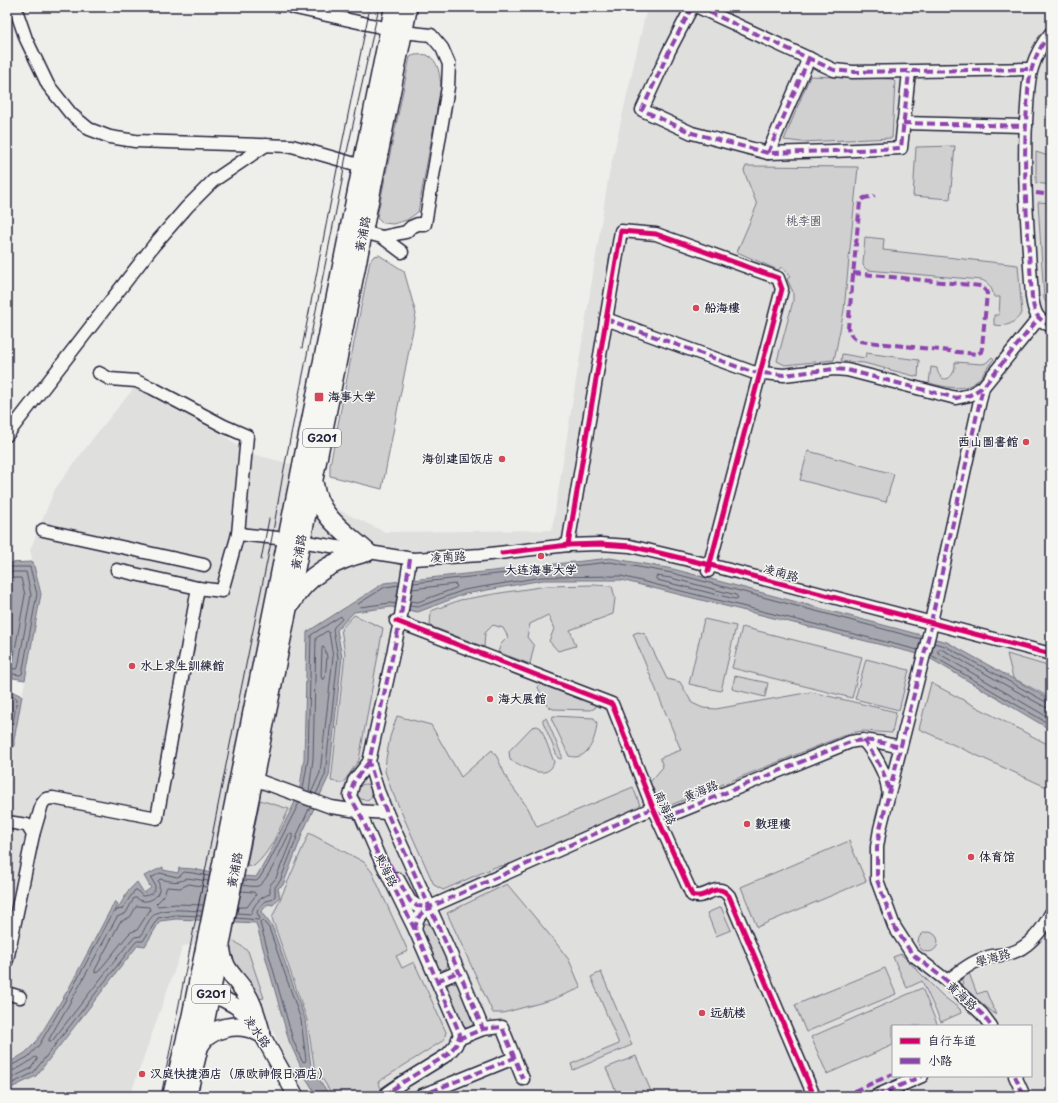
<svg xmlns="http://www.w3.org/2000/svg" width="1058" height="1103" viewBox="0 0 1058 1103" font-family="'Playpen Sans','LXGW WenKai TC',sans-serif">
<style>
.built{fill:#dfdfde;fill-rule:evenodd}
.green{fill:#d0d0d1;stroke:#797986}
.water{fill:#a7a7af;stroke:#727281}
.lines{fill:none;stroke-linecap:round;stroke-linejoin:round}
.shore{stroke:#575769;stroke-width:1}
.minor-casing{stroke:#22223b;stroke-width:15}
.major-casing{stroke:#22223b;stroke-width:18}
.highway-casing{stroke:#22223b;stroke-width:21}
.minor{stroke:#f6f6f2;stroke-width:12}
.major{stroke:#f6f6f2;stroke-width:15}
.highway{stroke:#f6f6f2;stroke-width:18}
.tram{stroke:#22223b;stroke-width:1}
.quiet{stroke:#8e44ad;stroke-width:4;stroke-dasharray:8 4;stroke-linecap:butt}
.cycleway-casing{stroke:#f6f6f2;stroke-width:8}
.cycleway{stroke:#d6006c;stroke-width:5}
.poi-dot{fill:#d1495b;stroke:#f6f6f2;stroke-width:1.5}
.labels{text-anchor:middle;stroke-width:3;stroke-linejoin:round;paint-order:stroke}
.shield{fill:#f6f6f2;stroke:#626272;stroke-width:1}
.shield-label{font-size:11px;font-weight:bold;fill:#22223b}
.park-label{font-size:12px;fill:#565668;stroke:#f6f6f2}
.street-label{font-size:12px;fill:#22223b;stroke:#f6f6f2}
.poi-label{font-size:12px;font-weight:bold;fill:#22223b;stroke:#f6f6f2;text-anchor:start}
</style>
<rect width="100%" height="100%" fill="#eeeeeb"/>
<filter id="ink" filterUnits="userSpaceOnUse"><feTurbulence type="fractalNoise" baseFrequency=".025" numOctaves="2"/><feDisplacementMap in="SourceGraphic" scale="8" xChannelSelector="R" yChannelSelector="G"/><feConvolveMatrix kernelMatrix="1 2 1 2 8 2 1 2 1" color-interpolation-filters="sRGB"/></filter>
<g filter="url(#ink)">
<path class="built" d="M647 7H1051V1096H308L293 1074 245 971 234 939 183 946 130 1096H7V784L14 776V740L41 594 30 550 55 489 94 437 134 388 179 406 213 425 244 452 322 472 320 501 385 532 552 530 609 174ZM893 1026H1031V1076H893Z"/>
<g class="green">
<path d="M414 55C418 55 424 54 427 55 439 60 440 76 441 87L418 212 407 220 393 224 383 223 377 217 410 57Z"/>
<path d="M810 76 892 79 895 82 892 138 801 142 784 140Z"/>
<path d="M955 146 950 199 913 196 916 147Z"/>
<path d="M1036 152 1051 157V185L1036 183Z"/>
<path d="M746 166 858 167 844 310 834 360 785 365 777 361 793 301V292L787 279 790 277 782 267 778 270 737 252 757 205 744 171Z"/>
<path d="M1038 202 1051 203V307H1049L1044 299Z"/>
<path d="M865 237 884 239 883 250 1018 265 1022 313C1013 324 1008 327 994 325V315H999L1000 297H994C992 288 990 284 982 280L867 270 864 267 863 264Z"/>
<path d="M379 255 404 271 416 314 382 489 330 476V465L370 261 374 256Z"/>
<path d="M866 353 919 360 918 377 864 363 841 361 842 354 865 358Z"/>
<path d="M992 357 994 359C989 365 984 373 979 379 965 393 946 387 929 383L931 367 937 368C938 378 947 384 953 373 955 370 955 366 955 362L982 364 986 363Z"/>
<path d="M808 451 894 474 886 502 800 480Z"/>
<path d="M595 585 612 586 615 598 613 614 570 630 576 646 558 651 549 641 554 629 548 615 530 624 527 637 534 646 530 664 498 652 501 644 508 637 503 628 493 625 485 633 484 647 430 626 431 611 460 600 500 593 547 586Z"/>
<path d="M354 615 383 628 359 760 343 783 331 781 345 654 341 629Z"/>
<path d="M704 619 736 626 721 691 689 684Z"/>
<path d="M742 627 862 657 852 698 732 668Z"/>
<path d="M638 632 645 634 667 679 680 682 692 703 703 708 716 709 811 692 896 712 892 733 862 731 850 733 666 807 661 806 650 782 663 767 660 758 681 750 633 634Z"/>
<path d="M1007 654 1051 667V698L1013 678Z"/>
<path d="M866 659 909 670 899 710 855 699Z"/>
<path d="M735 676 768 683 765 697 732 689Z"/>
<path d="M931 683 1051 746V785L1044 786 919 729Z"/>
<path d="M540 684 596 705 595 708 591 710 553 709C543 705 542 696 538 687Z"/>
<path d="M397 716 431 725 461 777 492 750 497 757 508 781 528 808 537 827 633 787 641 808 512 864 495 867 443 890 434 885 391 789 385 771 386 759 390 737Z"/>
<path d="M553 716 594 718 597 723C596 738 588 762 569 756L552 720Z"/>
<path d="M546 718 547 720 562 756V758L560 759 558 758 543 722V719Z"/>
<path d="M537 726 541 728 554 762C548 783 523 766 510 760L509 751 532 727Z"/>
<circle cx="365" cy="792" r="8"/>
<path d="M260 800 289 809C279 829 271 852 254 866L247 865Z"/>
<path d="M309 833 364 862 372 872 408 951 396 956 402 968 414 962 446 1032 444 1040 378 1082 385 1096H333L314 1065 307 1020 272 918Z"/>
<path d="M849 841 866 881 757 927 741 887Z"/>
<path d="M507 884 553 939 569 960 581 988 551 1000 503 1013H493L447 913Z"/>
<path d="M721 907 731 930 716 936 707 913Z"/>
<path d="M425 923 431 925 448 962C448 969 443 972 437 968L421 932V927Z"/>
<circle cx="928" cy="942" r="10"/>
<path d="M233 940 248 951 264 998 259 999 233 964 229 955 231 941Z"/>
<path d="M901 954 943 996 960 1009 961 1013 941 1022 922 981 907 988 893 957Z"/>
<path d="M885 968 896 994 806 1032 795 1005Z"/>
<path d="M601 972 632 1045 573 1070 571 1064 619 1044 591 977Z"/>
<path d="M969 973 977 994 986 991 996 1015 964 988 962 982 965 976Z"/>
<path d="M451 983 458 984 474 1023 469 1028H463L447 989 448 985Z"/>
<path d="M922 988 938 1026H893V1045L827 1074 811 1037Z"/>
<path d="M636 1056 653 1096H618L606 1068Z"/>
</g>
<g class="water">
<path d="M610 558 673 569 947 642 1051 700V730L926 656 621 580H543L465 594 418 612 391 607 354 612 337 630 342 657 329 776 302 834 300 841 283 885 278 888 280 897 273 905 268 904 261 912 272 926 305 1019 311 1067 330 1096H317L306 1078 289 1041 256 923 176 919 160 921 145 946 138 945 36 1076 7 1090V1064L25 1053 36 1042 69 988 115 901 118 904 115 912V913L129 890 137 882 144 893 151 888 144 876 163 867V870L178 873 179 868 193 869 217 874 256 877 265 862 299 794 304 759 307 632 384 583Z"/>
<path d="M33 562 41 594 25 680 7 677V563Z"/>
<path d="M7 689 22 696 14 740V747L7 746Z"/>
</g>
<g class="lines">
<g class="shore">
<path d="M7 567H30L37 594 22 674 20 675 7 673"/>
<path d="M7 572H26L31 595 18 668 16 669 7 668"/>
<path d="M657 576 671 578 736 595 738 598 735 599 657 580 656 578Z"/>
<path d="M7 578H21L25 595 13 661 12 662H7"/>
<path d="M413 583 610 562 672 573 921 639"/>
<path d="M410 601 418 602 456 588 457 586 455 584 412 589"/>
<path d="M396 604 390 603 360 607 358 605V604L385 587 399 585"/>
<path d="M410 606 418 607 464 590 542 577 621 576 918 650"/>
<path d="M934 643 945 646 1048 703 1051 704"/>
<path d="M323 647 325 649 327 657 325 678 323 680 321 677 322 649Z"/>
<path d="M931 655 1051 725"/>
<path d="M7 694 16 698 17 699 10 741 7 743"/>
<path d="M1051 709 1045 707 943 650 939 649 938 650V653L1051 719"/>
<path d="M303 789 308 759 311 635 341 616 342 619 334 627 333 630 338 657 325 775 316 794"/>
<path d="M309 791 313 759 316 638 327 631 329 632 333 657 320 773 312 791 311 792"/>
<path d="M243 880 256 881 259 879 268 864 299 803"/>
<path d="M203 905 176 904 158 906 156 904 163 897 167 887 180 888 189 884 207 887"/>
<path d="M137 906 149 907 150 910 137 930 131 932 127 936 98 972 95 973V970L120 922 130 917Z"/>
<path d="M238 907H247L256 895 254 892 241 891"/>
<path d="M202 911C191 911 163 907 155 914 149 918 144 930 141 936L135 937 131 940 52 1041H49V1039L76 992 117 917 126 913 134 898H136C148 907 164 895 158 881L160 879C171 881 177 884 187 878L208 881"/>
<path d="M237 913 251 914C254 904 260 897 270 894V885L276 878 292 838V834H289C284 844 267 883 258 886 254 887 247 886 242 885"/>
<path d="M236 918 259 920 260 918 257 913 258 909 265 901 271 900 275 896V887L280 881 296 840 298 833 310 807"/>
<path d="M261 921H263L269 928 301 1020 306 1060 305 1062 302 1061 293 1040 260 923Z"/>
<path d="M7 1067 10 1066 28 1057 39 1045 72 989 114 911 122 909 135 890H137L142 896C147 896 156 893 155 887 155 884 152 880 151 878L160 873 177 877 180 876 184 872 193 873 209 876"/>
<path d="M7 1072C16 1071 28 1063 35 1057L37 1058V1060L30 1069 7 1080"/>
<path d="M7 1086 33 1073 135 943 137 941H143L158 918 176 915 201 916"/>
</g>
<defs>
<g id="minor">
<path d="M15 7 26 39 48 85 71 114 89 129 110 137 135 141 292 146 362 166"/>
<path d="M291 7 403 32 431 35 442 48 449 64 448 87 425 224H418L411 227 406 232 382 237"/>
<path d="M692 7 669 51 642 110 692 133 768 153 833 151 901 148 909 72"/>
<path d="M698 7 834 70 853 72 1031 69"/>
<path d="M1051 33C1042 43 1036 55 1032 68 1028 80 1028 94 1027 107 1022 170 1028 234 1032 297 1034 312 1036 319 1051 326"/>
<path d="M903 123 1026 126"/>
<path d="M768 153 809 58"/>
<path d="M363 232 382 237 402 252"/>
<path d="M606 319 752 372 784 375 834 369 847 370 956 398 970 395 983 387 1039 318"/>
<path d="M99 373 110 379 136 381 152 388 224 426 247 436 238 534 222 591 198 588 117 570"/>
<path d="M7 435 154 245 187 207 213 181 266 145"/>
<path d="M43 530 204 565"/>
<path d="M238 534 287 539 413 559 481 555 568 545 600 544 630 546 710 565 1051 654"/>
<path d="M568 545 621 231 656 234 778 278 782 289 708 571"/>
<path d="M410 559 400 622 369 762 378 791 387 813 464 983 483 1029"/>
<path d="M396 621 612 704 653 808 692 895C706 901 716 880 729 896L814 1096"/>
<path d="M931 622 983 387"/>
<path d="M932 623 889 793 880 829 877 847V880L894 926 912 954 947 981 982 1014 991 1026"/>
<path d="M863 740C873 751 887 775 888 790"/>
<path d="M369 762 354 781 350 796 362 818 378 855 415 930 460 1034 456 1045 447 1055 403 1082 387 1093 389 1096"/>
<path d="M254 779 331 807 358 811 387 813"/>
<path d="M7 822 27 825 33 835 7 960"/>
<path d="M33 835 42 804 46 799 53 798 157 818 198 588"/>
<path d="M398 879 410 901 417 906 430 907"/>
<path d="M415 930C417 917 419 914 430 907L653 808 662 817H666L850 742C867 738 883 743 900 747"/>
<path d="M437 981 458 972"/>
<path d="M947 981C957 974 966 966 977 961 982 959 987 957 992 956 997 955 1002 955 1007 954 1027 950 1042 931 1051 913"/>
<path d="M7 993 20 997"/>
<path d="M458 1039 483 1029 502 1027 523 1079"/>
<path d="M1015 1076 1024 1096"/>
<path d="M420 1096 514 1058"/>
<path d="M876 1096 922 1076"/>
</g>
<path id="major" d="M200 992 223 999 234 1005 245 1013 261 1033 296 1096"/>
<g id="highway">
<path d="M314 484C318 516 345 532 367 552"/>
<path d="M291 603C308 574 335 560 367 552"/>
<path d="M221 949C223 971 236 977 247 995 254 1006 257 1020 261 1033"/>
<path d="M198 1047C200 1045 202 1042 204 1039 215 1028 234 1024 249 1028 253 1029 257 1031 261 1033"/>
<path d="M172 1096 191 1018 394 7"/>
<path d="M187 1096 205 1021 408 7"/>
</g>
</defs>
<use href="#minor" class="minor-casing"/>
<use href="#major" class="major-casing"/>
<use href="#highway" class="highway-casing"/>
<use href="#minor" class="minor"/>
<use href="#major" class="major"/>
<use href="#highway" class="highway"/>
<g class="tram">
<path d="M302 348 339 159 370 7"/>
<path d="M261 560 269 519"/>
<path d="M161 1096 237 709 272 537 283 474 342 181 345 161 379 7"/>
</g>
<g class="quiet">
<path d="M692 7 669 51 642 110 692 133 768 153 833 151 901 148 909 72"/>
<path d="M698 7 834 70 853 72 1031 69"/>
<path d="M1051 33C1042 43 1036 55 1032 68 1028 80 1028 94 1027 107 1022 170 1028 234 1032 297 1034 312 1036 319 1051 326"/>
<path d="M903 123 1026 126"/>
<path d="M768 153 809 58"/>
<path d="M1036 193 1051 195"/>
<path d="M853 273 981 286 985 290 987 293 982 348 981 352 976 354 859 341C853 338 850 335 848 328L860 202 864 198 875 196"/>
<path d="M606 319 752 372 784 375 834 369 847 370 956 398 970 395 983 387 1039 318"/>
<path d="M410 559 400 622 369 762 378 791 387 813 464 983 483 1029"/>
<path d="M931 622 983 387"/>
<path d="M932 623 889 793 880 829 877 847V880L894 926 912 954 947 981 982 1014 991 1026"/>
<path d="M863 740C872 751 887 775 888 789"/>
<path d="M369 762 354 781 350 796 362 818 378 855 415 930 460 1034 456 1045 447 1055 403 1082 387 1093 389 1096"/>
<path d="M380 857 390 865 410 901 417 906 430 907"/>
<path d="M415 930C417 917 419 914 430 907L653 808 662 817H666L850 742C867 738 883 743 900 747"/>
<path d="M437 981 458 972"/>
<path d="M458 1039 483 1029 502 1027 523 1079"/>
<path d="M1015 1076 1024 1096"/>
<path d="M420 1096 514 1058"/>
<path d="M843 1096 893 1074"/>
<path d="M876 1096 922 1076"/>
</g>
<defs>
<g id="cycleway">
<path d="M568 545 621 231 656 234 778 278 782 289 708 571"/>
<path d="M502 553 568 545 600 544 630 546 710 565 1051 654"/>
<path d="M396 621 612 704 653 808 692 895C706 901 716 880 729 896L814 1096"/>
</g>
</defs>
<use href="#cycleway" class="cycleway-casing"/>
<use href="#cycleway" class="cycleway"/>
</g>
</g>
<g class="poi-dot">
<circle cx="696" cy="308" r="4"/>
<rect x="314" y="392" width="10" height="10" rx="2"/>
<circle cx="1026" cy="442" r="4"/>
<circle cx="502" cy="459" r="4"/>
<circle cx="541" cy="556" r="4"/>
<circle cx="132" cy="666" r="4"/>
<circle cx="490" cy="699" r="4"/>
<circle cx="747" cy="824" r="4"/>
<circle cx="971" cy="857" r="4"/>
<circle cx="702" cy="1013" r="4"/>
<circle cx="142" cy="1074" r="4"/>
</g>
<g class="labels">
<g class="shield">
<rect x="303" y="429" width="38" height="18" rx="3"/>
<rect x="192" y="985" width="38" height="18" rx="3"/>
</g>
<g class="shield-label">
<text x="322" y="442">G201</text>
<text x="211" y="998">G201</text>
</g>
<g class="park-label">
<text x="804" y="225">桃李園</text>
</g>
<g class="street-label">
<text transform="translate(363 234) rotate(-79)" y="4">黄浦路</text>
<text transform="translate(299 552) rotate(-79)" y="4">黄浦路</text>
<text transform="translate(448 557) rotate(-3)" y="4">凌南路</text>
<text transform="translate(781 573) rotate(15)" y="4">凌南路</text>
<text transform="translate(701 791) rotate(-22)" y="4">黃海路</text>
<text transform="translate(665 808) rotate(66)" y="4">南海路</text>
<text transform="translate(235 870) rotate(-79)" y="4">黄浦路</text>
<text transform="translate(386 870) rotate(64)" y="4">東海路</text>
<text transform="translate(993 958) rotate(-16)" y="4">學海路</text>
<text transform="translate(962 996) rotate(43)" y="4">黃海路</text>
<text transform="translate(257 1032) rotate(54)" y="4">凌水路</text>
</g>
<g class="poi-label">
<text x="704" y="312">船海樓</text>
<text x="328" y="401">海事大学</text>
<text x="1018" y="446" text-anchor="end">西山圖書館</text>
<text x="494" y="463" text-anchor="end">海创建国饭店</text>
<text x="541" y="574" text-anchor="middle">大连海事大学</text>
<text x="140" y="670">水上求生訓練館</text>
<text x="498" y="703">海大展館</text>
<text x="755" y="828">數理樓</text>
<text x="979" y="861">体育馆</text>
<text x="710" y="1017">远航楼</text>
<text x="150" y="1078">汉庭快捷酒店（原欧神假日酒店）</text>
</g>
</g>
<rect width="1058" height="1103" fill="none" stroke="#f6f6f2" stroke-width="24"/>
<rect x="12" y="12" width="1034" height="1079" fill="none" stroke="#22223b" stroke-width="1.5" filter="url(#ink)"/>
<rect x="892" y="1025" width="140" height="52" fill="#f6f6f2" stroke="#a1a1a9"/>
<rect x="900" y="1038" width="20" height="6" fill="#d6006c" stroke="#a1a1a9"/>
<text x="928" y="1045" font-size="12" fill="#22223b">自行车道</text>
<rect x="900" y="1058" width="20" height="6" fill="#8e44ad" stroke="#a1a1a9"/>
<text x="928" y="1065" font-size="12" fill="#22223b">小路</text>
</svg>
